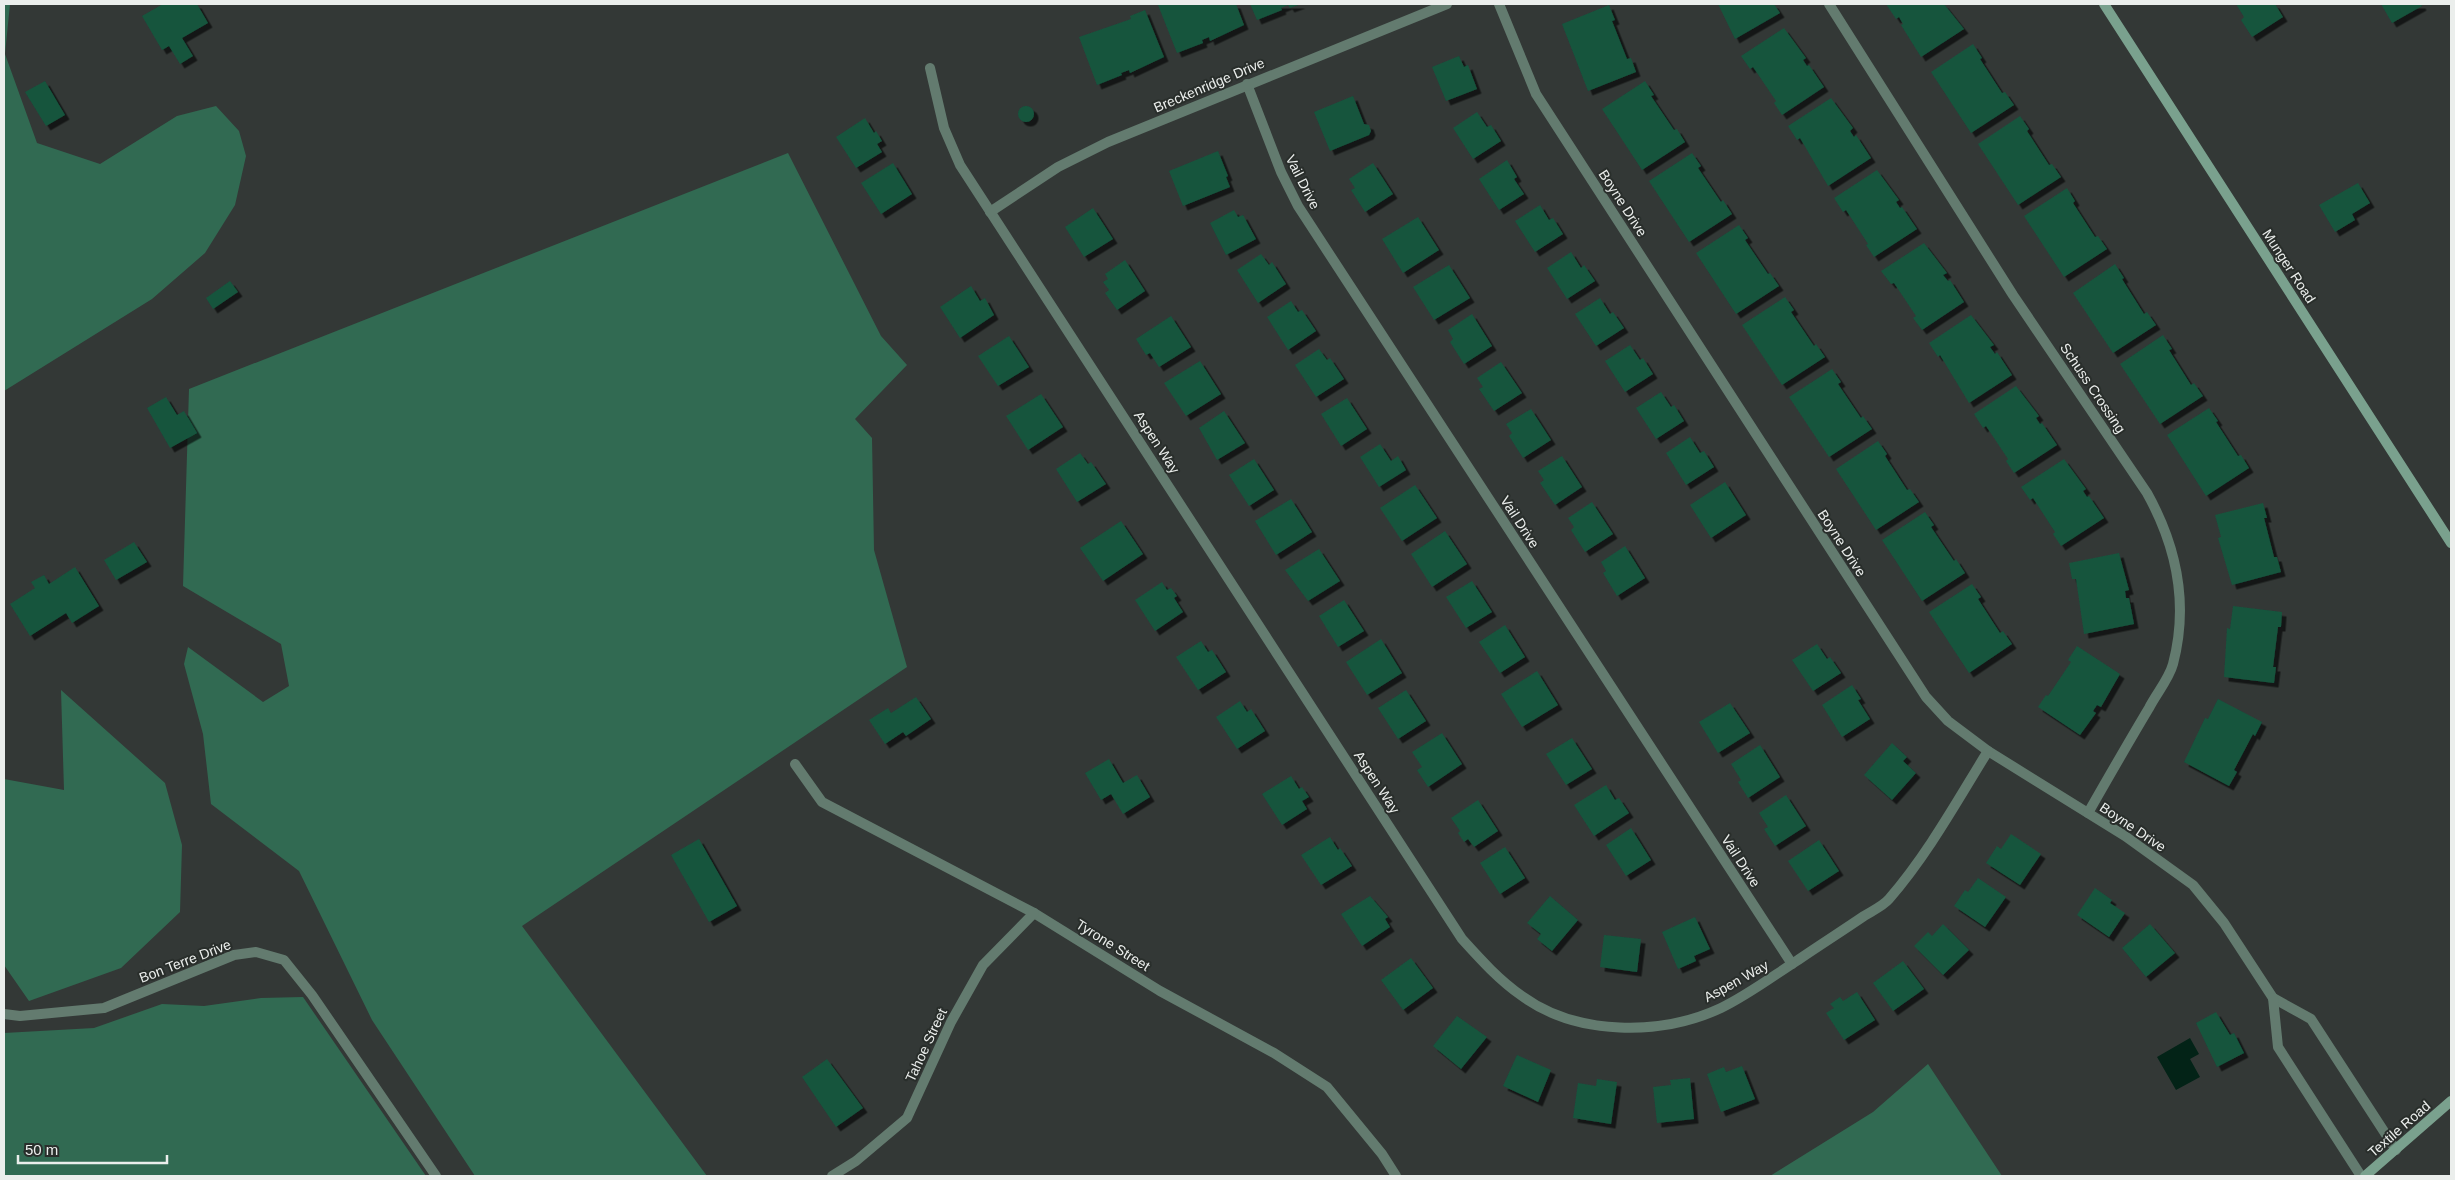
<svg xmlns="http://www.w3.org/2000/svg" width="2455" height="1180" viewBox="0 0 2455 1180" font-family="Helvetica,sans-serif">
<style>
.green{fill:#316a52}
.water{fill:#032317}
.building{fill:#15543d;filter:url(#shadow)}
.lines{fill:none;stroke-linecap:round;stroke-linejoin:round}
.street{stroke:#637b6f;stroke-width:10}
.secondary{stroke:#7aa18e;stroke-width:10}
.labels{text-anchor:middle;stroke-width:4;stroke-linejoin:round;paint-order:stroke}
.street-label{font-size:14px;fill:#ebeeec;stroke:#292e2b}
</style>
<defs>
<filter id="shadow"><feDropShadow dx="4.5" dy="4.5" stdDeviation="0" flood-color="#0009"/></filter>
</defs>
<rect width="100%" height="100%" fill="#333836"/>
<g class="green">
<path d="M4 4H10L5 54 37 143 100 164 177 116 216 106 239 131 246 156 235 205 205 253 152 299 4 391Z"/>
<path d="M788 153 881 336 907 365 855 419 872 438 874 550 907 667 522 926 707 1176H475L372 1020 299 871 211 804 203 734 184 664 188 647 263 702 289 686 281 644 183 586 189 389Z"/>
<path d="M61 690 165 783 182 845 180 912 121 968 29 1001 4 965V779L64 790Z"/>
<path d="M303 997 426 1176H4V1033L94 1028 162 1004 204 1006 261 998Z"/>
<path d="M1928 1064 2002 1176H1770L1873 1112Z"/>
</g>
<path class="water" d="M2190 1038 2199 1054 2190 1059 2200 1077 2176 1090 2157 1057Z"/>
<g class="building">
<path d="M163 4H197L208 23 182 38 193 56 180 64 169 46 162 50 142 16Z"/>
<path d="M1162 4H1236L1244 25 1210 41 1209 37 1202 40 1203 43 1177 53 1158 5Z"/>
<path d="M1250 4H1301L1290 8 1288 5 1281 8 1282 10 1257 20Z"/>
<path d="M1718 4H1774L1780 13 1735 39Z"/>
<path d="M1886 4H1944L1964 29 1921 57 1901 25 1903 24 1899 17 1896 19Z"/>
<path d="M2236 4H2275L2283 17 2252 37 2241 20 2244 17Z"/>
<path d="M2381 4H2421L2422 6 2392 23Z"/>
<path d="M1609 5 1615 20 1612 21 1627 59 1631 58 1636 72 1588 91 1562 24Z"/>
<path d="M1145 10 1164 57 1130 73 1129 70 1121 73 1122 75 1097 85 1079 37 1131 19 1130 16Z"/>
<path d="M1784 28 1806 58 1803 60 1807 66 1809 65 1824 87 1782 115 1774 103 1776 101 1753 67 1750 69 1741 56Z"/>
<path d="M1973 44 1982 58 1980 59 2002 93 2005 92 2014 105 1971 133 1931 72Z"/>
<path d="M1459 56 1464 67 1468 65 1477 89 1446 101 1432 67Z"/>
<path d="M45 81 65 115 46 126 25 92Z"/>
<path d="M1645 81 1654 95 1651 96 1674 130 1677 129 1685 142 1642 170 1602 109Z"/>
<path d="M1353 96 1364 124 1369 125 1371 131 1369 135 1330 151 1314 112Z"/>
<path d="M1831 98 1853 128 1850 131 1854 137 1856 135 1871 158 1828 186 1800 138 1797 140 1788 126Z"/>
<circle cx="1026" cy="114" r="8"/>
<path d="M1477 112 1487 127 1491 125 1501 141 1473 159 1453 128Z"/>
<path d="M2020 116 2029 129 2027 131 2049 165 2052 164 2061 177 2018 205 1978 144Z"/>
<path d="M865 118 874 133 876 131 882 141 877 144 882 152 856 168 836 137Z"/>
<path d="M1218 151 1228 176 1226 177 1230 187 1183 206 1169 171Z"/>
<path d="M1692 153 1701 166 1698 168 1721 202 1723 200 1732 214 1689 242 1649 181Z"/>
<path d="M1507 160 1517 177 1514 179 1524 194 1499 210 1479 179Z"/>
<path d="M893 163 912 194 881 214 861 183Z"/>
<path d="M1373 163 1393 194 1365 212 1351 190 1355 188 1349 179Z"/>
<path d="M1877 170 1899 200 1896 202 1900 208 1902 207 1917 229 1874 257 1866 245 1868 244 1846 210 1843 212 1834 198Z"/>
<path d="M2358 183 2370 203 2352 214 2355 220 2335 232 2319 205Z"/>
<path d="M2067 188 2075 201 2073 203 2095 237 2098 236 2107 249 2064 277 2024 216Z"/>
<path d="M1540 205 1549 220 1553 218 1563 234 1535 252 1515 221Z"/>
<path d="M1093 208 1113 239 1084 257 1065 227Z"/>
<path d="M1234 210 1238 217 1243 215 1256 239 1226 255 1210 223Z"/>
<path d="M1418 217 1439 250 1403 273 1382 239Z"/>
<path d="M1739 225 1748 238 1745 240 1768 274 1770 273 1779 286 1736 314 1696 253Z"/>
<path d="M1924 243 1947 273 1943 275 1948 281 1950 280 1964 302 1922 330 1913 318 1916 316 1894 283 1891 284 1881 271Z"/>
<path d="M1571 252 1581 268 1584 265 1595 281 1567 299 1547 268Z"/>
<path d="M1261 254 1269 265 1272 262 1286 284 1258 303 1237 270Z"/>
<path d="M1125 260 1145 291 1117 310 1105 293 1109 290 1103 282 1108 279 1105 274Z"/>
<path d="M2115 264 2124 278 2122 279 2144 314 2147 312 2156 325 2113 353 2073 293Z"/>
<path d="M1449 265 1470 298 1434 320 1413 287Z"/>
<path d="M230 281 238 292 213 309 206 298Z"/>
<path d="M971 286 980 301 985 298 994 315 960 338 940 307Z"/>
<path d="M1785 297 1794 310 1791 312 1814 346 1816 344 1825 357 1782 385 1742 325Z"/>
<path d="M1600 298 1610 314 1613 312 1624 328 1596 346 1575 314Z"/>
<path d="M1291 301 1298 312 1302 310 1316 331 1288 350 1267 317Z"/>
<path d="M1472 314 1492 346 1464 364 1450 342 1453 339 1448 330Z"/>
<path d="M1971 315 1994 345 1990 347 1995 354 1997 352 2012 375 1969 403 1940 355 1938 357 1929 343Z"/>
<path d="M1171 316 1191 347 1159 367 1150 353 1146 355 1136 339Z"/>
<path d="M2163 335 2172 349 2169 350 2191 385 2194 383 2203 396 2160 424 2120 364Z"/>
<path d="M1009 336 1029 367 998 386 978 356Z"/>
<path d="M1630 345 1640 360 1643 358 1653 374 1625 392 1605 361Z"/>
<path d="M1319 349 1327 360 1330 358 1344 379 1316 397 1295 365Z"/>
<path d="M1200 361 1221 394 1186 416 1164 383Z"/>
<path d="M1501 362 1522 393 1494 411 1479 389 1483 387 1477 378Z"/>
<path d="M1832 369 1841 382 1838 384 1861 418 1863 416 1872 429 1829 457 1789 397Z"/>
<path d="M2016 386 2039 416 2036 418 2040 424 2042 423 2057 445 2014 473 2006 461 2008 459 1986 426 1983 428 1974 414Z"/>
<path d="M1661 392 1671 407 1674 405 1684 421 1656 439 1636 408Z"/>
<path d="M1041 394 1063 427 1028 450 1006 416Z"/>
<path d="M166 397 177 415 184 411 197 433 170 448 147 408Z"/>
<path d="M1347 398 1367 429 1341 446 1321 414Z"/>
<path d="M2209 408 2218 421 2216 422 2238 456 2241 455 2249 468 2206 496 2167 435Z"/>
<path d="M1531 409 1551 440 1523 458 1509 436 1512 433 1506 424Z"/>
<path d="M1224 411 1245 443 1217 460 1199 428Z"/>
<path d="M1690 437 1700 453 1704 451 1714 467 1686 485 1666 453Z"/>
<path d="M1878 441 1887 454 1885 456 1907 490 1910 489 1919 502 1876 530 1836 469Z"/>
<path d="M1380 444 1391 461 1398 456 1406 470 1379 487 1360 457Z"/>
<path d="M1080 453 1088 464 1091 462 1106 484 1077 502 1056 469Z"/>
<path d="M1562 456 1582 487 1555 505 1540 483 1544 480 1538 471Z"/>
<path d="M1254 459 1274 490 1249 506 1229 475Z"/>
<path d="M2064 459 2086 489 2083 491 2087 497 2089 496 2104 518 2061 546 2053 534 2055 532 2033 498 2030 500 2021 487Z"/>
<path d="M1725 482 1746 515 1711 538 1690 505Z"/>
<path d="M1415 485 1437 518 1402 541 1380 508Z"/>
<path d="M1291 499 1312 532 1276 555 1255 521Z"/>
<path d="M1592 502 1613 534 1585 552 1571 530 1574 527 1568 518Z"/>
<path d="M2263 503 2267 518H2264L2274 557H2277L2281 572 2232 585 2218 538 2221 537 2215 515Z"/>
<path d="M1925 512 1934 525 1931 527 1954 561 1956 559 1965 573 1922 601 1882 540Z"/>
<path d="M1121 521 1143 554 1103 581 1080 548Z"/>
<path d="M1445 531 1467 564 1432 587 1411 554Z"/>
<path d="M134 542 147 562 116 580 104 560Z"/>
<path d="M1625 546 1645 578 1617 596 1603 573 1606 571 1601 562Z"/>
<path d="M1319 549 1340 581 1308 601 1285 570Z"/>
<path d="M2119 553 2129 590 2125 591 2126 598H2129L2134 624 2084 634 2076 579H2072L2069 563Z"/>
<path d="M75 567 99 606 72 623 66 613 30 636 10 604 35 588 31 582 44 575 49 584Z"/>
<path d="M1472 581 1492 612 1466 628 1446 597Z"/>
<path d="M1162 582 1167 590 1171 588 1177 596 1174 598 1183 612 1155 631 1135 600Z"/>
<path d="M1972 584 1981 597 1978 599 2000 633 2003 631 2012 644 1969 673 1929 612Z"/>
<path d="M1344 600 1364 631 1338 647 1319 616Z"/>
<path d="M2233 606 2282 612 2281 627H2278L2273 667H2276L2274 683 2224 677 2227 628 2230 629Z"/>
<path d="M1505 625 1525 657 1500 673 1479 642Z"/>
<path d="M1381 639 1402 673 1367 695 1346 662Z"/>
<path d="M1201 641 1208 652 1212 650 1226 672 1198 690 1176 657Z"/>
<path d="M1817 644 1827 659 1830 657 1841 673 1813 691 1792 660Z"/>
<path d="M2077 646 2120 674 2101 707 2097 705 2093 711 2096 713 2080 735 2038 707 2046 695 2048 696 2071 662 2068 660Z"/>
<path d="M1537 671 1558 705 1522 727 1501 694Z"/>
<path d="M1852 685 1861 699 1858 700 1870 719 1842 737 1822 705Z"/>
<path d="M1406 690 1426 721 1398 739 1378 708Z"/>
<path d="M916 697 931 719 906 736 903 732 885 744 869 720 888 708 891 713Z"/>
<path d="M2218 699 2262 722 2255 736 2253 734 2234 770 2237 772 2229 786 2184 762 2205 718 2208 719Z"/>
<path d="M1240 701 1247 712 1251 709 1265 731 1237 749 1216 717Z"/>
<path d="M1730 703 1750 733 1718 753 1699 722Z"/>
<path d="M1442 733 1462 764 1428 787 1417 770 1422 767 1412 752Z"/>
<path d="M1572 738 1592 769 1566 785 1546 754Z"/>
<path d="M1892 743 1907 757 1903 761 1916 773 1892 800 1864 775Z"/>
<path d="M1760 745 1780 777 1748 798 1738 782 1741 780 1731 764Z"/>
<path d="M1109 759 1123 783 1137 775 1150 797 1123 814 1111 794 1101 800 1085 773Z"/>
<path d="M1291 776 1299 789 1302 787 1309 797 1302 801 1307 809 1282 825 1262 794Z"/>
<path d="M1606 785 1615 800 1619 798 1629 813 1594 836 1574 805Z"/>
<path d="M1786 795 1806 826 1775 846 1764 829 1768 827 1759 813Z"/>
<path d="M1478 800 1498 831 1474 847 1468 839 1464 842 1458 833 1460 831 1451 818Z"/>
<path d="M1631 828 1651 860 1626 876 1606 845Z"/>
<path d="M2011 834 2041 854 2020 885 1986 863 1997 846 2001 849Z"/>
<path d="M1330 837 1338 850 1340 848 1352 866 1321 885 1301 855Z"/>
<path d="M699 839 737 906 709 922 671 855Z"/>
<path d="M1819 840 1839 871 1808 891 1788 861Z"/>
<path d="M1505 847 1525 878 1500 894 1480 863Z"/>
<path d="M1978 878 2006 897 1985 927 1954 906 1965 890 1968 892Z"/>
<path d="M2095 888 2112 900 2110 903 2125 913 2109 937 2077 915Z"/>
<path d="M1370 896 1388 917 1385 919 1390 927 1362 946 1341 914Z"/>
<path d="M1550 896 1578 920 1552 951 1537 939 1541 934 1527 923Z"/>
<path d="M1695 917 1710 949 1694 956 1696 961 1678 969 1662 932Z"/>
<path d="M1943 924 1969 950 1943 975 1914 946 1928 932 1932 936Z"/>
<path d="M2150 924 2175 953 2146 977 2122 948Z"/>
<path d="M1604 935 1641 939 1637 972 1600 967Z"/>
<path d="M1411 958 1433 988 1403 1010 1381 980Z"/>
<path d="M1903 961 1924 989 1893 1011 1873 983Z"/>
<path d="M1857 992 1875 1020 1844 1040 1826 1013 1834 1008 1830 1004 1840 997 1843 1001Z"/>
<path d="M2216 1012 2230 1035 2234 1033 2244 1053 2217 1067 2196 1023Z"/>
<path d="M1457 1016 1487 1037 1461 1069 1433 1046Z"/>
<path d="M1517 1055 1551 1070 1538 1102 1503 1086Z"/>
<path d="M827 1059 863 1108 836 1127 802 1077Z"/>
<path d="M1742 1066 1755 1099 1721 1112 1707 1074 1724 1067 1726 1072Z"/>
<path d="M1690 1078 1694 1119 1657 1123 1653 1087 1671 1085 1670 1080Z"/>
<path d="M1597 1079 1617 1082 1611 1124 1573 1118 1578 1083 1596 1086Z"/>
</g>
<g class="lines">
<g class="street">
<path d="M1499 4 1536 94 1926 697 1948 721 1988 751 2125 836 2193 885 2224 923 2273 998 2311 1019 2396 1150"/>
<path d="M1829 4 2013 295 2147 493C2177 547 2189 603 2173 664 2169 679 2156 694 2149 708 2128 743 2108 778 2088 813"/>
<path d="M930 68 944 128 960 165 1462 939C1481 960 1499 980 1522 996 1577 1036 1661 1036 1721 1008 1748 995 1773 976 1798 960 1820 945 1842 931 1864 916 1872 911 1883 906 1889 899 1928 854 1957 801 1988 751"/>
<path d="M1247 84 1281 172 1298 206 1792 964"/>
<path d="M990 212 1058 167 1108 142 1447 4"/>
<path d="M795 764 822 802 1034 913 1160 991 1274 1053 1327 1087 1382 1154 1396 1176"/>
<path d="M2273 998 2278 1047 2361 1176"/>
<path d="M4 1014 20 1016 104 1008 234 955 256 952 284 960 312 995 436 1176"/>
<path d="M832 1176 856 1161 907 1118 951 1022 983 965 1034 913"/>
</g>
<g class="secondary">
<path d="M2104 4 2451 543"/>
<path d="M2365 1176 2451 1101"/>
</g>
</g>
<g class="labels">
<g class="street-label">
<text transform="translate(1209 85) rotate(-23)" y="5">Breckenridge Drive</text>
<text transform="translate(1303 182) rotate(63)" y="5">Vail Drive</text>
<text transform="translate(1623 203) rotate(57)" y="5">Boyne Drive</text>
<text transform="translate(2289 266) rotate(57)" y="5">Munger Road</text>
<text transform="translate(2093 388) rotate(56)" y="5">Schuss Crossing</text>
<text transform="translate(1157 442) rotate(57)" y="5">Aspen Way</text>
<text transform="translate(1520 522) rotate(57)" y="5">Vail Drive</text>
<text transform="translate(1842 543) rotate(57)" y="5">Boyne Drive</text>
<text transform="translate(1377 782) rotate(57)" y="5">Aspen Way</text>
<text transform="translate(2133 827) rotate(34)" y="5">Boyne Drive</text>
<text transform="translate(1741 861) rotate(57)" y="5">Vail Drive</text>
<text transform="translate(1113 945) rotate(32)" y="5">Tyrone Street</text>
<text transform="translate(185 961) rotate(-21)" y="5">Bon Terre Drive</text>
<text transform="translate(1736 981) rotate(-29)" y="5">Aspen Way</text>
<text transform="translate(926 1045) rotate(-65)" y="5">Tahoe Street</text>
<text transform="translate(2399 1129) rotate(-41)" y="5">Textile Road</text>
</g>
</g>
<rect width="2455" height="1180" fill="none" stroke="#ebeeec" stroke-width="10"/>
<path d="M18 1155v8h149v-8" fill="none" stroke="#ebeeec" stroke-width="2.5"/>
<text x="25" y="1155" font-size="15" fill="#ebeeec" stroke="#292e2b" stroke-width="4" paint-order="stroke">50 m</text>
</svg>
